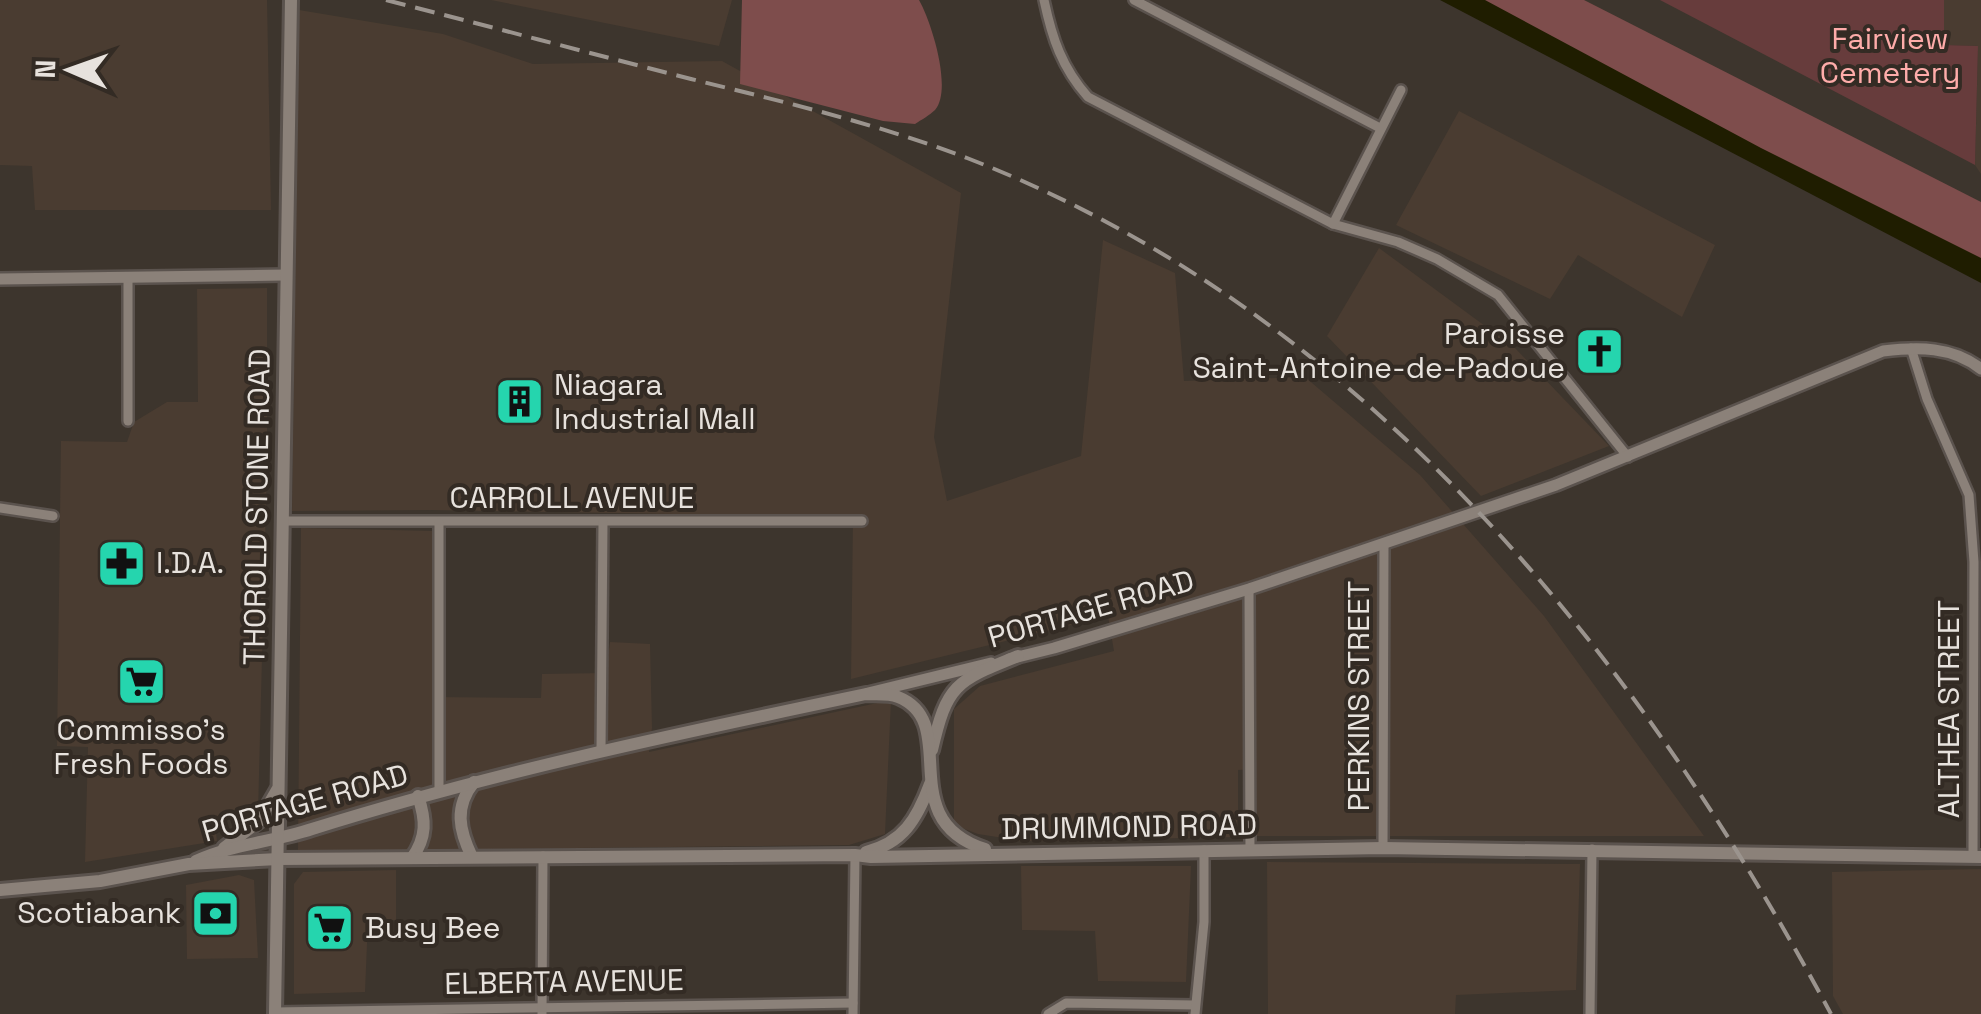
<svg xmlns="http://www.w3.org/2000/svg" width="1981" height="1014" viewBox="0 0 1981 1014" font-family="'Space Grotesk',sans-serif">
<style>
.built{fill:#4a3c31}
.green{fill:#673c3c}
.forest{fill:#7e4d4c}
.water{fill:#1f1d00}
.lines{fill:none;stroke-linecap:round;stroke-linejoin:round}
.minor-casing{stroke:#5b534e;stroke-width:14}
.tertiary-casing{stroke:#5b534e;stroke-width:16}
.secondary-casing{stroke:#5b534e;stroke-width:18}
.minor{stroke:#8b8179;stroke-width:9}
.tertiary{stroke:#8b8179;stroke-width:11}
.secondary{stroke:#8b8179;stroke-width:12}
.rail{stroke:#9b948e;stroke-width:4;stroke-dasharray:20 10;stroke-linecap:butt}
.labels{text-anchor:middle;stroke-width:8;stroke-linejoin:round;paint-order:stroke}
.park-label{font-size:30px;fill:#feacaa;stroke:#332b24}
.poi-label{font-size:30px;fill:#e7e2dd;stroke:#332b24;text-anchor:start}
.street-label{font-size:30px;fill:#e7e2dd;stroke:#332b24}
</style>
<rect width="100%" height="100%" fill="#3d352d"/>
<g class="built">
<path d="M0 0H267L271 210H35L32 166 0 165Z"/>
<path d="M491 0H732L719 46Z"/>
<path d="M1944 0H1981V174L1975 165 1978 46 1944 45Z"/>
<path d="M299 10 443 34 533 64 722 61 961 193 934 437 947 501 1081 456 1103 240 1175 273 1184 381 1305 377 1420 475 1544 616 1704 836H1257L1255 769 1238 770V837L1022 841 978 834 954 825V709L980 686 1114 651 1108 616 851 679 853 517 430 510 292 511Z"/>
<path d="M1459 111 1715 245 1682 317 1578 255 1550 299 1396 225Z"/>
<path d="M1379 248 1515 348 1609 446 1481 496 1327 336Z"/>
<path d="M267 288V462L258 814 214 817 217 841 85 862 88 747 57 746 61 441 127 442 134 422 167 402H198L197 289Z"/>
<path d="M301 528 434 531 432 697 541 698 542 674 606 673 610 642 650 644 652 728 649 752 891 700 885 834 849 845 298 851Z"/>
<path d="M1267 862 1580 864 1576 990 1456 995 1455 1014H1268Z"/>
<path d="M1021 866H1191L1186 982 1098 981 1095 931 1022 930Z"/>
<path d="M1981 869V1014H1843L1833 996 1832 872Z"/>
<path d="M396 870V920H368L365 992 294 994V884L303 872Z"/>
<path d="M239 875 254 880 258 958 187 959 186 885Z"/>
</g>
<path class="green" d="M1660 0H1944V45L1978 46 1975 165Z"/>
<g class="forest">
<path d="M742 0H919C931 21 953 89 935 110 930 115 921 120 915 124L883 121 740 84Z"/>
<path d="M1474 0H1584L1981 202V267Z"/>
</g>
<path class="water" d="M1440 0H1485L1761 148 1981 258V283Z"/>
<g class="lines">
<defs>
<g id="minor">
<path d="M1044 0C1052 38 1062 68 1088 97L1333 224 1398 242 1437 259 1498 295 1628 457"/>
<path d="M1134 0 1380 128"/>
<path d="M1333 224 1401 90"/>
<path d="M128 278V421"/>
<path d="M1911 348 1927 399 1969 495 1974 562 1973 857"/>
<path d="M0 508 53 516"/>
<path d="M282 521H862"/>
<path d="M439 523V790"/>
<path d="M1249 589 1250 851"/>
<path d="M601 750 603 522"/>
<path d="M1383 848 1384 544"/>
<path d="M275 1012 853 1003"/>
<path d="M542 1014 543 856"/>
<path d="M853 1014 855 855"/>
<path d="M1048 1014 1066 1003 1195 1005"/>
<path d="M1195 1014 1204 922V850"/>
<path d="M1590 1014 1592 849"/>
</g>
<g id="tertiary">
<path d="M0 279 285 275"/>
<path d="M1009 659 1054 648 1249 589 1556 485 1883 351C1918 347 1952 346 1981 369"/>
<path d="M868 693 991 663"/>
</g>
<g id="secondary">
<path d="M932 750C947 684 956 681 1018 656"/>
<path d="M224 848 259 821 277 790"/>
<path d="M866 852C903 843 917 819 930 784"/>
<path d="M472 857C459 830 454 807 474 782"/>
<path d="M412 858C427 837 426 820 418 796"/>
<path d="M196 861C233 844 273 842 312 829 494 772 680 733 866 694 875 695 889 693 898 697 963 723 891 819 985 849"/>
<path d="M0 890 100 881 189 864 278 859 855 855 871 857 1383 848 1981 857"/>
<path d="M275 1014 291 0"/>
</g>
</defs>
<use href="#minor" class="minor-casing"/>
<use href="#tertiary" class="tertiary-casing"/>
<use href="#secondary" class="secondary-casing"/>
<use href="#minor" class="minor"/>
<use href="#tertiary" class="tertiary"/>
<use href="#secondary" class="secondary"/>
<path class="rail" d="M386 0C488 26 589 53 691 79 784 102 878 124 967 158 1361 310 1636 651 1831 1014"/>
</g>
<defs>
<symbol id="church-square" viewBox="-11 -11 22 22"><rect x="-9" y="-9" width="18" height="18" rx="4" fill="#25d5ae" stroke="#332b24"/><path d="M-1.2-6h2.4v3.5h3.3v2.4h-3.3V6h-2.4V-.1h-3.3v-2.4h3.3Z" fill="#111"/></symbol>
<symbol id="building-square" viewBox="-11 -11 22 22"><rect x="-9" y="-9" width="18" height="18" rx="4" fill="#25d5ae" stroke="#332b24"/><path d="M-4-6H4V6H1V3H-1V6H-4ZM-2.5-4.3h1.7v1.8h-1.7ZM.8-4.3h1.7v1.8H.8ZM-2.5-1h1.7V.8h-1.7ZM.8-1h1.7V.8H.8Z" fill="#111"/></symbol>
<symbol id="pharmacy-square" viewBox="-11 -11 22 22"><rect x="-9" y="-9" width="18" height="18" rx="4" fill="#25d5ae" stroke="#332b24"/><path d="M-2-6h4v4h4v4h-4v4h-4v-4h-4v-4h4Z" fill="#111"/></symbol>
<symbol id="supermarket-square" viewBox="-11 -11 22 22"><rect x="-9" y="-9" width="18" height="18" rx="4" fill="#25d5ae" stroke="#332b24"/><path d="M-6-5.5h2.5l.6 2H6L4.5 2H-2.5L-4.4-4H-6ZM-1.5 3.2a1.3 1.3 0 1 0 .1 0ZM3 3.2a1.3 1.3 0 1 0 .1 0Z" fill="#111"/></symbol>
<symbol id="bank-square" viewBox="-11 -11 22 22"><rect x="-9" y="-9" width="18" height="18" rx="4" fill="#25d5ae" stroke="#332b24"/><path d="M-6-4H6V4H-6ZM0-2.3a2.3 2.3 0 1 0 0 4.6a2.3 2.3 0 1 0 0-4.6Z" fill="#111"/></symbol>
</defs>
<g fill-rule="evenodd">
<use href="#church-square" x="1572" y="324" width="55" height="55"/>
<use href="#building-square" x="492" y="374" width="55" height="55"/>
<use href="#pharmacy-square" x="94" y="536" width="55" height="55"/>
<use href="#supermarket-square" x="114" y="654" width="55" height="55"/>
<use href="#bank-square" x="188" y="886" width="55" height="55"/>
<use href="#supermarket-square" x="302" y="900" width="55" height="55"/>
</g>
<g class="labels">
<g class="park-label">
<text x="1890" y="49">Fairview<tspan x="1890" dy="34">Cemetery</tspan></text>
</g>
<g class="poi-label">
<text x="1565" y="344" text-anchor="end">Paroisse<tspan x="1565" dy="34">Saint-Antoine-de-Padoue</tspan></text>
<text x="554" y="395">Niagara<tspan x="554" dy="34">Industrial Mall</tspan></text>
<text x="156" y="573">I.D.A.</text>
<text x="141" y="740" text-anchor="middle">Commisso's<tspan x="141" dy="34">Fresh Foods</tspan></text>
<text x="181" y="923" text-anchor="end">Scotiabank</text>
<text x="365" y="938">Busy Bee</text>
</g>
<g class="street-label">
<text x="572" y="508">CARROLL AVENUE</text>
<text transform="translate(257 507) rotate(-89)" y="10">THOROLD STONE ROAD</text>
<text transform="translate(1091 609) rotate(-16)" y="10">PORTAGE ROAD</text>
<text transform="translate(1359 696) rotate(-90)" y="10">PERKINS STREET</text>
<text transform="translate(1949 709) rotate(-90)" y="10">ALTHEA STREET</text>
<text transform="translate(305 803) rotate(-16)" y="10">PORTAGE ROAD</text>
<text transform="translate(1129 827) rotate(-1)" y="10">DRUMMOND ROAD</text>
<text transform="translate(564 982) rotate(-1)" y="10">ELBERTA AVENUE</text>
</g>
</g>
<g transform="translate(70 70) rotate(272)" stroke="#332b24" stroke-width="8" paint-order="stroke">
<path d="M0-8L18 38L0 25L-18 38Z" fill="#e7e2dd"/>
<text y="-15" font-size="28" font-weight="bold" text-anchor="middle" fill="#e7e2dd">N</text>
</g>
</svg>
